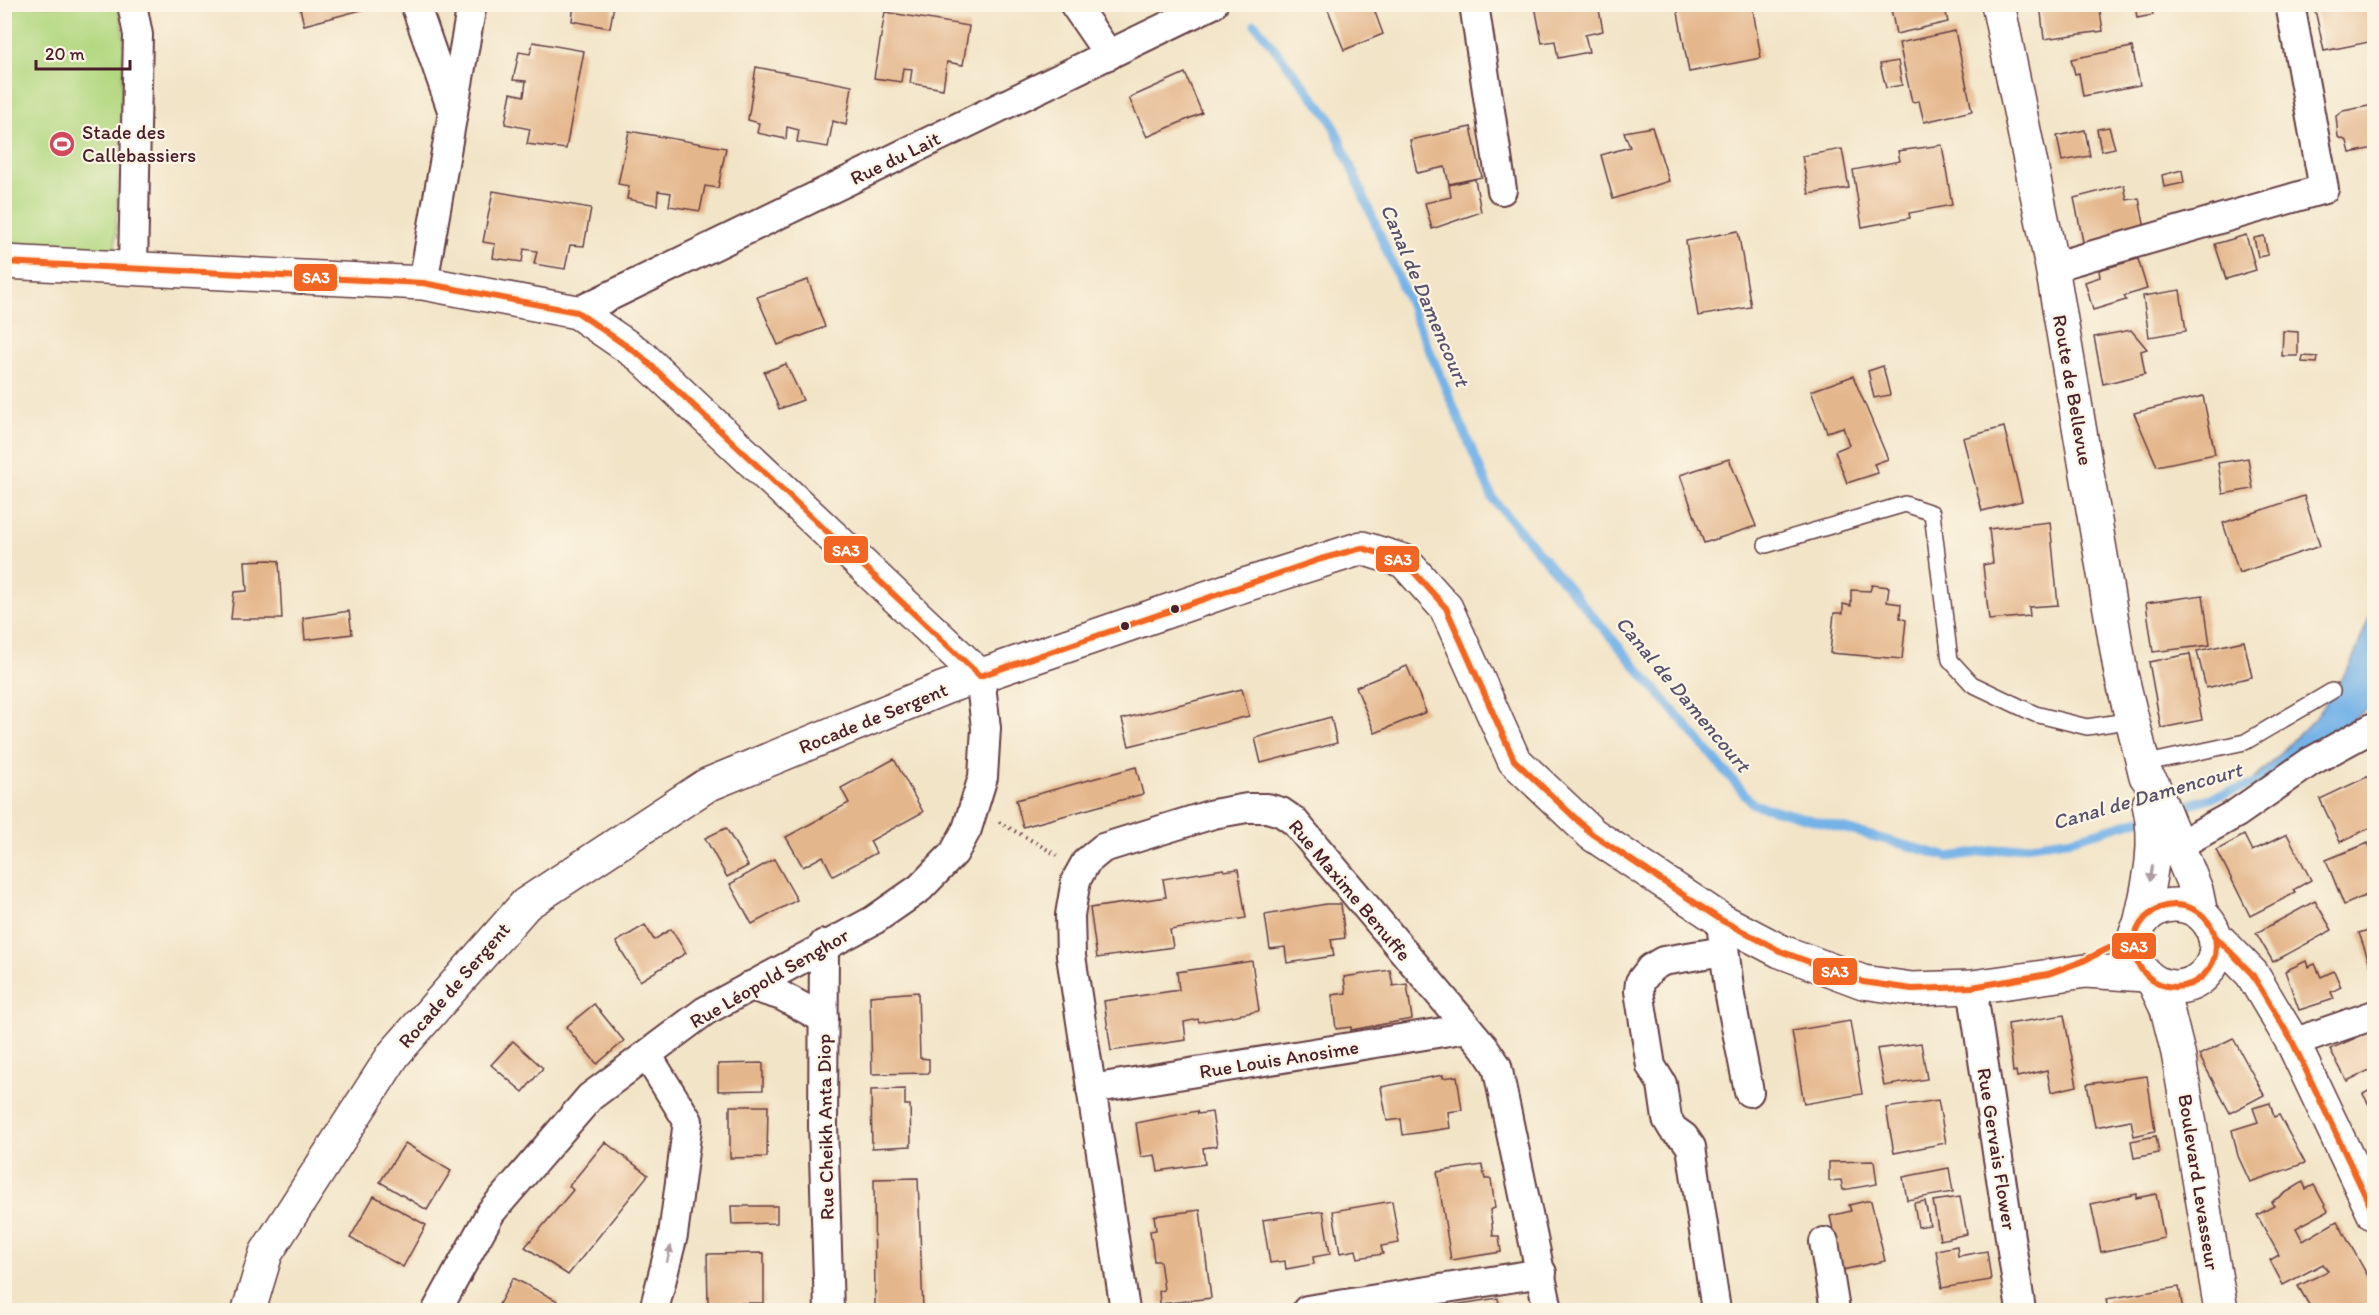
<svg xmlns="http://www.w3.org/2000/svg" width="2379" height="1315" viewBox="0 0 2379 1315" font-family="Itim,sans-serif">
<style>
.green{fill:#b3d881;stroke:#7e7c56;stroke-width:1.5}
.water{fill:#74b2e7;stroke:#5f6889;stroke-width:1.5}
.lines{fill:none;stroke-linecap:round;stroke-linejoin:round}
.stream{stroke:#74b2e7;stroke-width:9}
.building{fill:#e4b68b}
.lane-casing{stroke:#633d42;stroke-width:18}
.street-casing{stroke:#633d42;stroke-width:32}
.secondary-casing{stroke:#633d42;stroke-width:36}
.path{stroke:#633d42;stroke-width:4;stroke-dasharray:1.5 4.5;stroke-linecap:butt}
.lane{stroke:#fff;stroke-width:15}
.street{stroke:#fff;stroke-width:28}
.secondary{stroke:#fff;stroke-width:33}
.bus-1-casing{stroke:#fcf5e5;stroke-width:10}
.bus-1{stroke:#f26522;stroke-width:6}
.oneway{fill:#ae9aa0}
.bus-dot{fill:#4a1f2b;stroke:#fcf5e5;stroke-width:2}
.labels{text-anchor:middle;stroke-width:4.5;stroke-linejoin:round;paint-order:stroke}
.poi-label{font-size:20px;fill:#4a1f2b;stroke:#fcf5e5;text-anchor:start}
.street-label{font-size:20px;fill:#4a1f2b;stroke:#fcf5e5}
.water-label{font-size:21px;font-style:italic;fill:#59526d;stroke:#fcf5e5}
.line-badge{stroke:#fcf5e5;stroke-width:2}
.badge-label{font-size:16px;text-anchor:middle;font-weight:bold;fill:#fff}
</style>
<rect width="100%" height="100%" fill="#fcf5e5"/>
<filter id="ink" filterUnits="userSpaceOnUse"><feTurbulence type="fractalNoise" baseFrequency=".0167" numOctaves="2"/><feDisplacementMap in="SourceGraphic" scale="12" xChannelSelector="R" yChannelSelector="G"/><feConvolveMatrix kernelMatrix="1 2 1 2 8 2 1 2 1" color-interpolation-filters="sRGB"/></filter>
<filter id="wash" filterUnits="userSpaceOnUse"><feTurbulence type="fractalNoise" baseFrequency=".008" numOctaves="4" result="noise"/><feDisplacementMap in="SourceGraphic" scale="24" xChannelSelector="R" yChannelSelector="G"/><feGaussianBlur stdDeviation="1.35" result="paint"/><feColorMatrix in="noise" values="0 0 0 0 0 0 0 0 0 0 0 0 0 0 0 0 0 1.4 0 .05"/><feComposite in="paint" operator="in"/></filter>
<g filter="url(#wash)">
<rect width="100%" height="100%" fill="#f2e4c7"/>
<path class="green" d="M5 5H119L124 40 115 252 5 249Z"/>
<path class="water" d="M2374 605V704L2266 783 2248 786 2316 717 2351 664Z"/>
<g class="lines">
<g class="stream">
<path d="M1255 24 1330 118 1493 499 1753 804 1949 857 2073 839 2146 818"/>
<path d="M2168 811 2258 783"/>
</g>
</g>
<g id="blocks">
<g class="building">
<path d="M299 4H368L369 8 304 25Z"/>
<path d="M574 4H614L610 28 572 21Z"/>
<path d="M1334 4H1372L1383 34 1344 50 1327 7Z"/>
<path d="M1541 4H1598L1603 31 1585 35 1589 52 1558 58 1555 41 1542 43 1535 6Z"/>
<path d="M1691 4H1752L1761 58 1689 72 1677 7Z"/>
<path d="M1890 4H1944L1948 22 1896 34Z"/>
<path d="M2040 4H2099L2103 31 2044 39Z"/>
<path d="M2135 4H2151L2153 15 2137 18Z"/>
<path d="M2374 4V41L2324 51 2314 5Z"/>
<path d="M885 12 969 26 963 65 947 62 943 89 910 83 912 69 903 68 901 82 874 78Z"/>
<path d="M1955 31 1972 111 1924 122 1919 101 1912 102 1899 43Z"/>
<path d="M533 42 584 51 566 149 527 144 530 129 505 124 511 93 524 96 526 81 513 80 519 52 530 54Z"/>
<path d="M2132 47 2140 85 2083 96 2079 73 2075 74 2071 59Z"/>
<path d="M1898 61 1902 85 1886 88 1880 64Z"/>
<path d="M756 67 852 86 846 125 833 121 828 147 797 142 799 130 787 127 786 139 757 133 759 123 748 120Z"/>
<path d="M1185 73 1202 113 1147 137 1129 98Z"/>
<path d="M2374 105V148L2350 153 2347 141 2338 137 2336 116 2343 111Z"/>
<path d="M1471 127 1482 177 1449 184 1445 167 1417 173 1410 140Z"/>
<path d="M1652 127 1669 181 1613 199 1601 155 1630 147 1624 132Z"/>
<path d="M2109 127 2115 148 2101 151 2097 129Z"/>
<path d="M2085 130 2090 156 2062 161 2057 136Z"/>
<path d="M629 131 726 148 718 188 705 186 700 211 669 206 671 193 658 191 657 205 627 199 629 186 618 184Z"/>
<path d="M1942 145 1952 205 1909 213 1910 218 1862 227 1853 170 1900 161 1898 151Z"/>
<path d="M1842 149 1849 188 1809 194 1802 156Z"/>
<path d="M2182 170 2184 183 2164 187 2162 175Z"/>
<path d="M1475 179 1481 212 1432 229 1425 203 1451 197 1449 185Z"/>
<path d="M2124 185 2127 200 2139 198 2147 239 2085 251 2074 198Z"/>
<path d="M493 191 591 208 584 246 570 245 565 269 534 264 537 251 524 249 522 262 493 258 495 244 483 242Z"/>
<path d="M1738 231 1751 307 1698 316 1686 241Z"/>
<path d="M2246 235 2256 270 2226 279 2215 244Z"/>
<path d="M2264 236 2268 255 2258 257 2254 238Z"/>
<path d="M2138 259 2147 289 2124 296 2126 300 2093 310 2085 282 2100 277 2099 270Z"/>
<path d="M808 280 825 327 778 345 757 297Z"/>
<path d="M2180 290 2186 331 2149 337 2143 296Z"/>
<path d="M2131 330 2147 349 2141 351 2145 374 2103 384 2094 337Z"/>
<path d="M2283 331 2298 332V356H2282Z"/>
<path d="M2303 356 2318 357 2317 363 2302 362Z"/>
<path d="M786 364 803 400 779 409 764 372Z"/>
<path d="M1883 366 1890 395 1874 398 1868 371Z"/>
<path d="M1853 376 1888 459 1874 464 1878 473 1847 483 1835 451 1849 445 1843 427 1827 432 1811 391Z"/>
<path d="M2203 396 2215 454 2157 466 2134 413Z"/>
<path d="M2004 427 2022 501 1982 511 1963 438Z"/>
<path d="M2248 458 2253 489 2223 494 2218 463Z"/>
<path d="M1729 459 1756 526 1704 543 1680 475Z"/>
<path d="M2304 496 2320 546 2239 573 2223 523Z"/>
<path d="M2050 522 2058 605 2029 607 2030 616 1989 620 1983 565 1993 563 1989 529Z"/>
<path d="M269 560 279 561 282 619H231L234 592 247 591 245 561Z"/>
<path d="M1872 585 1889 587 1887 602 1901 604 1900 618 1906 620 1902 659 1830 653 1834 613H1843V604L1851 606V590L1870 591Z"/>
<path d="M2203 595 2210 645 2153 652 2146 603Z"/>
<path d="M349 611 352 634 305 640 303 618Z"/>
<path d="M2244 641 2252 677 2206 688 2197 651Z"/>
<path d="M2190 654 2202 720 2161 728 2149 662Z"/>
<path d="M1407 666 1426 712 1375 733 1356 687Z"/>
<path d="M1242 689 1249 716 1129 746 1122 719Z"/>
<path d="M1331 717 1337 743 1261 763 1255 738Z"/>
<path d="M894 759 923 812 870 841 876 853 833 876 823 856 803 867 786 837 849 803 841 788Z"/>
<path d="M1136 767 1143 794 1023 827 1016 800Z"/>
<path d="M2369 776 2374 787V826L2340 842 2320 799Z"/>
<path d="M726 828 748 866 727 877 705 838Z"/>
<path d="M2287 834 2311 880 2293 890 2295 893 2250 916 2217 850 2244 835 2252 851Z"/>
<path d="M2368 843 2374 858V892L2344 905 2326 860Z"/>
<path d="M774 859 797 900 752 924 730 884Z"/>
<path d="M1224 869V871L1238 869 1246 918 1170 930 1173 947 1097 958 1090 908 1166 897 1163 879Z"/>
<path d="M2315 901 2332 930 2273 962 2256 933Z"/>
<path d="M1326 904H1341L1345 938 1331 940 1334 956 1287 963 1285 947 1270 949 1265 915Z"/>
<path d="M645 925 654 940 671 929 686 953 640 981 616 942Z"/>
<path d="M2374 928V976L2359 933Z"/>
<path d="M1252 961 1259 1011 1199 1022 1198 1019 1184 1022 1186 1040 1111 1051 1104 1001 1179 990 1177 972Z"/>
<path d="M2306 961 2308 967 2315 964 2321 977 2334 971 2341 987 2331 992 2334 999 2299 1010 2285 971Z"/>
<path d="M1390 970 1393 986 1407 984 1412 1019 1351 1030V1027L1336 1029 1332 995 1346 993 1344 977Z"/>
<path d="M918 992 920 1058 929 1059V1073L872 1074 870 996Z"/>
<path d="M594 1004 624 1041 597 1064 566 1027Z"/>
<path d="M2064 1015 2077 1086 2051 1092 2047 1070 2017 1077 2016 1071 2013 1072 2008 1024Z"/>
<path d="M1850 1021 1862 1094 1804 1104 1792 1031Z"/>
<path d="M2374 1030V1068L2347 1081 2330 1049Z"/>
<path d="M2233 1038 2264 1095 2230 1113 2199 1055Z"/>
<path d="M513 1041 543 1068 523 1092 491 1065Z"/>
<path d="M1921 1043 1927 1079 1884 1086 1877 1049Z"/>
<path d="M763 1063V1090L718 1091V1064Z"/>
<path d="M1443 1075V1078L1457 1076 1462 1110 1448 1112 1450 1128 1403 1135 1401 1119 1387 1121 1381 1087Z"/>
<path d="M2147 1076 2155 1131 2134 1136 2131 1120 2095 1127 2087 1084Z"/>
<path d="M2374 1088V1114L2363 1094Z"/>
<path d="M905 1089V1105H910L911 1146 872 1148 871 1090Z"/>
<path d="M1938 1100 1946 1143 1894 1153 1886 1108Z"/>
<path d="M2270 1103 2274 1117 2279 1115 2305 1163 2250 1182 2238 1156 2232 1130 2258 1122 2253 1108Z"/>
<path d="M730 1106H768L767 1157 730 1158Z"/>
<path d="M1197 1111 1198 1114 1212 1112 1217 1146 1203 1148 1205 1164 1158 1171 1155 1155 1141 1157 1136 1123Z"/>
<path d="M2156 1136 2159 1153 2134 1158 2131 1141Z"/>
<path d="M605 1142 648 1175 568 1275 525 1247 573 1190 569 1186Z"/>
<path d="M405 1143 451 1171 427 1210 380 1182Z"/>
<path d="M1874 1161 1877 1184 1843 1190 1841 1180 1829 1181V1162Z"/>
<path d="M1482 1165 1485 1179H1491L1495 1208 1490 1210 1492 1224 1493 1236H1499L1501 1252 1451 1260 1437 1172Z"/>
<path d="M1949 1168 1953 1192 1907 1200 1903 1177Z"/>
<path d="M918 1178 923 1310H875L874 1179Z"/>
<path d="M2303 1182 2306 1189 2314 1185 2328 1211 2296 1228 2303 1241 2337 1221 2374 1287V1310H2312L2298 1286 2328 1271 2323 1264 2283 1285 2270 1260 2279 1255 2257 1215 2274 1206 2271 1202Z"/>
<path d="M2136 1194V1198L2156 1194 2164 1238 2101 1252 2091 1204Z"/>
<path d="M374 1196 426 1225 403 1267 350 1238Z"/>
<path d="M1960 1197 1967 1234 1940 1240 1933 1201Z"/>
<path d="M1392 1201 1399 1243 1381 1246 1383 1254 1358 1258 1356 1250 1340 1253 1333 1211Z"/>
<path d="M1866 1201H1871L1885 1261 1842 1270 1830 1216 1851 1211 1849 1205Z"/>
<path d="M1925 1201 1930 1225 1918 1227 1914 1203Z"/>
<path d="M731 1206H777V1223L732 1224Z"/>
<path d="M1200 1210 1211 1298 1160 1304 1159 1291 1164 1290 1160 1261H1154L1152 1245 1150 1231 1156 1230 1154 1216Z"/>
<path d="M1323 1211 1330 1254 1313 1257 1314 1264 1286 1269 1285 1261 1270 1263 1263 1220Z"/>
<path d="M1957 1246 1958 1256 1987 1251 1991 1280 1942 1288 1936 1250Z"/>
<path d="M764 1253V1303H739V1310H726V1304L708 1303 707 1254Z"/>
<path d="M513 1278 558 1301 554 1310H496Z"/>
<path d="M2179 1287 2183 1310H2108L2106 1299Z"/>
<path d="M1498 1298 1500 1310H1454V1305Z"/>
</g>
</g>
</g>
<g filter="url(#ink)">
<use href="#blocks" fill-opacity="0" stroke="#633d42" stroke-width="1.5"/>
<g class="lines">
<defs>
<g id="lane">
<path d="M1766 545 1905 504 1932 513 1950 660 1972 684 2035 714 2087 727 2133 720"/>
<path d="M2142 764 2245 742 2332 691"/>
</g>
<g id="street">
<path d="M132 4 138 35 133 267"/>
<path d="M415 4 453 113"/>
<path d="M1074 4 1109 55"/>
<path d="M1474 4 1502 190"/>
<path d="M2052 267 2324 189 2290 4"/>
<path d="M423 283 472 4"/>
<path d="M577 312 1213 4"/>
<path d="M2177 846 2237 813 2310 762 2374 727"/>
<path d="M1722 931 1730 996 1749 1092"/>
<path d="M824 944 823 1126 829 1310"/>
<path d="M750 986 782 996 824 1019"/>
<path d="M1972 987 2021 1310"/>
<path d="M2293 1043 2374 1015"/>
<path d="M647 1055 688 1121 673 1235 654 1310"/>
<path d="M1091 1089 1468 1028"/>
<path d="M1824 1242 1835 1310"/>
<path d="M437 1310 491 1212 590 1097 705 1011 874 920 920 888 954 853 967 829 983 777 986 728 980 676"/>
<path d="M1125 1310 1071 956 1070 915 1076 880 1086 862 1103 848 1213 814 1247 808H1267L1281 812 1294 821 1484 1047 1497 1066 1548 1310"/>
<path d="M1307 1310 1542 1273"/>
<path d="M1716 1310 1691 1147 1684 1137 1673 1129 1667 1119 1662 1084 1651 1066 1639 991 1640 982 1651 968 1663 961 1724 951"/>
</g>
<g id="secondary">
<path d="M1998 4 2052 267 2121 674 2146 776 2153 785 2196 890 2201 914"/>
<path d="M4 262 423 283 577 312 641 356 980 676"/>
<circle cx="2175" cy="946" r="41"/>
<path d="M2140 924C2149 884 2159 845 2149 804"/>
<path d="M2214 935 2252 974 2293 1043 2374 1214"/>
<path d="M2154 982 2167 1009 2178 1053 2221 1310"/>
<path d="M249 1310 266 1253 394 1054 526 904 707 785 944 688 1232 589 1362 548 1404 561 1446 608 1514 760 1592 834 1721 920 1780 951 1863 982 1912 989 1972 987 2086 971 2145 975"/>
</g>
</defs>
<use href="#lane" class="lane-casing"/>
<use href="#street" class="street-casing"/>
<use href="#secondary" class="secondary-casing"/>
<path class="path" d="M999 822 1057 855"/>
<use href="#lane" class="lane"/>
<use href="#street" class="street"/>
<use href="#secondary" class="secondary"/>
<defs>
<g id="bus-1">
<path d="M4 262 423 283 577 312 641 356 980 676 1321 559 1362 548 1404 561 1446 608 1514 760 1592 834 1721 920 1780 951 1863 982 1912 989 1972 987 2048 974 2083 961 2135 935"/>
<circle cx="2175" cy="946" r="41"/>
<path d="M2214 935 2252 974 2293 1043 2374 1214"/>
</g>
</defs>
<use href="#bus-1" class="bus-1-casing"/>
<use href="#bus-1" class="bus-1"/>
</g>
<defs><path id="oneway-solid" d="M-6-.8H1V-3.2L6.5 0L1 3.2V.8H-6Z" transform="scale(1.5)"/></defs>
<g class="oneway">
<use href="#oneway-solid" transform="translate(2151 873) rotate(100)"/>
<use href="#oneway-solid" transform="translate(669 1254) rotate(-76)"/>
</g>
</g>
<defs>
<symbol id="stadium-disc" viewBox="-11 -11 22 22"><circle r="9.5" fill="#d1495b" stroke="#fcf5e5"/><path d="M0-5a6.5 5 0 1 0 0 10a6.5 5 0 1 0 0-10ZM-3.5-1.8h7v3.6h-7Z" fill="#fff"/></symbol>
</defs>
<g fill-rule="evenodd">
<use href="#stadium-disc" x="47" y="129" width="30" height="30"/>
</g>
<g class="bus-dot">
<circle cx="1175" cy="609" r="5"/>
<circle cx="1125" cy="626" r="5"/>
</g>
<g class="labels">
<g class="poi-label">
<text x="82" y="139">Stade des<tspan x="82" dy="23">Callebassiers</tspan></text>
</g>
<g class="street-label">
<text transform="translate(895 158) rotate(-26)" y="7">Rue du Lait</text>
<text transform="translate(2073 390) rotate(80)" y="7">Route de Bellevue</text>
<text transform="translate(873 718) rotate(-22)" y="7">Rocade de Sergent</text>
<text transform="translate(1350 890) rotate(50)" y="7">Rue Maxime Benuffe</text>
<text transform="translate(769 978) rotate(-30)" y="7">Rue Léopold Senghor</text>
<text transform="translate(454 985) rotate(-49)" y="7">Rocade de Sergent</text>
<text transform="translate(1279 1059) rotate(-9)" y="7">Rue Louis Anosime</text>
<text transform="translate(825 1127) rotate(-91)" y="7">Rue Cheikh Anta Diop</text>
<text transform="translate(1997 1149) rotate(81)" y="7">Rue Gervais Flower</text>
<text transform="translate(2199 1182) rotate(81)" y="7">Boulevard Levasseur</text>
</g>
<g class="water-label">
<text transform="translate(1425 295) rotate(67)" y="7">Canal de Damencourt</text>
<text transform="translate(1683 694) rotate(50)" y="7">Canal de Damencourt</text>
<text transform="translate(2147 796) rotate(-16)" y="7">Canal de Damencourt</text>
</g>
</g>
<g class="line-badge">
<rect x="293" y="263" width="45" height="29" rx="6" fill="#f26522"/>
<rect x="823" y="535" width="46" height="29" rx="6" fill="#f26522"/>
<rect x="1375" y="545" width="45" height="28" rx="6" fill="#f26522"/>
<rect x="2111" y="932" width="46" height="28" rx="6" fill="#f26522"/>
<rect x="1812" y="957" width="46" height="29" rx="6" fill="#f26522"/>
</g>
<g class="badge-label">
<text x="316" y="283">SA3</text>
<text x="846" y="556">SA3</text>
<text x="1398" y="565">SA3</text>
<text x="2134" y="952">SA3</text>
<text x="1835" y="977">SA3</text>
</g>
<rect width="2379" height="1315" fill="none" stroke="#fcf5e5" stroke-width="24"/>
<path d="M36 60v9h94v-9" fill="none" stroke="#4a1f2b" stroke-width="3"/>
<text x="45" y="60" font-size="18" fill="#4a1f2b" stroke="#fcf5e5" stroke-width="4.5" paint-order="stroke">20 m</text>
</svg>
